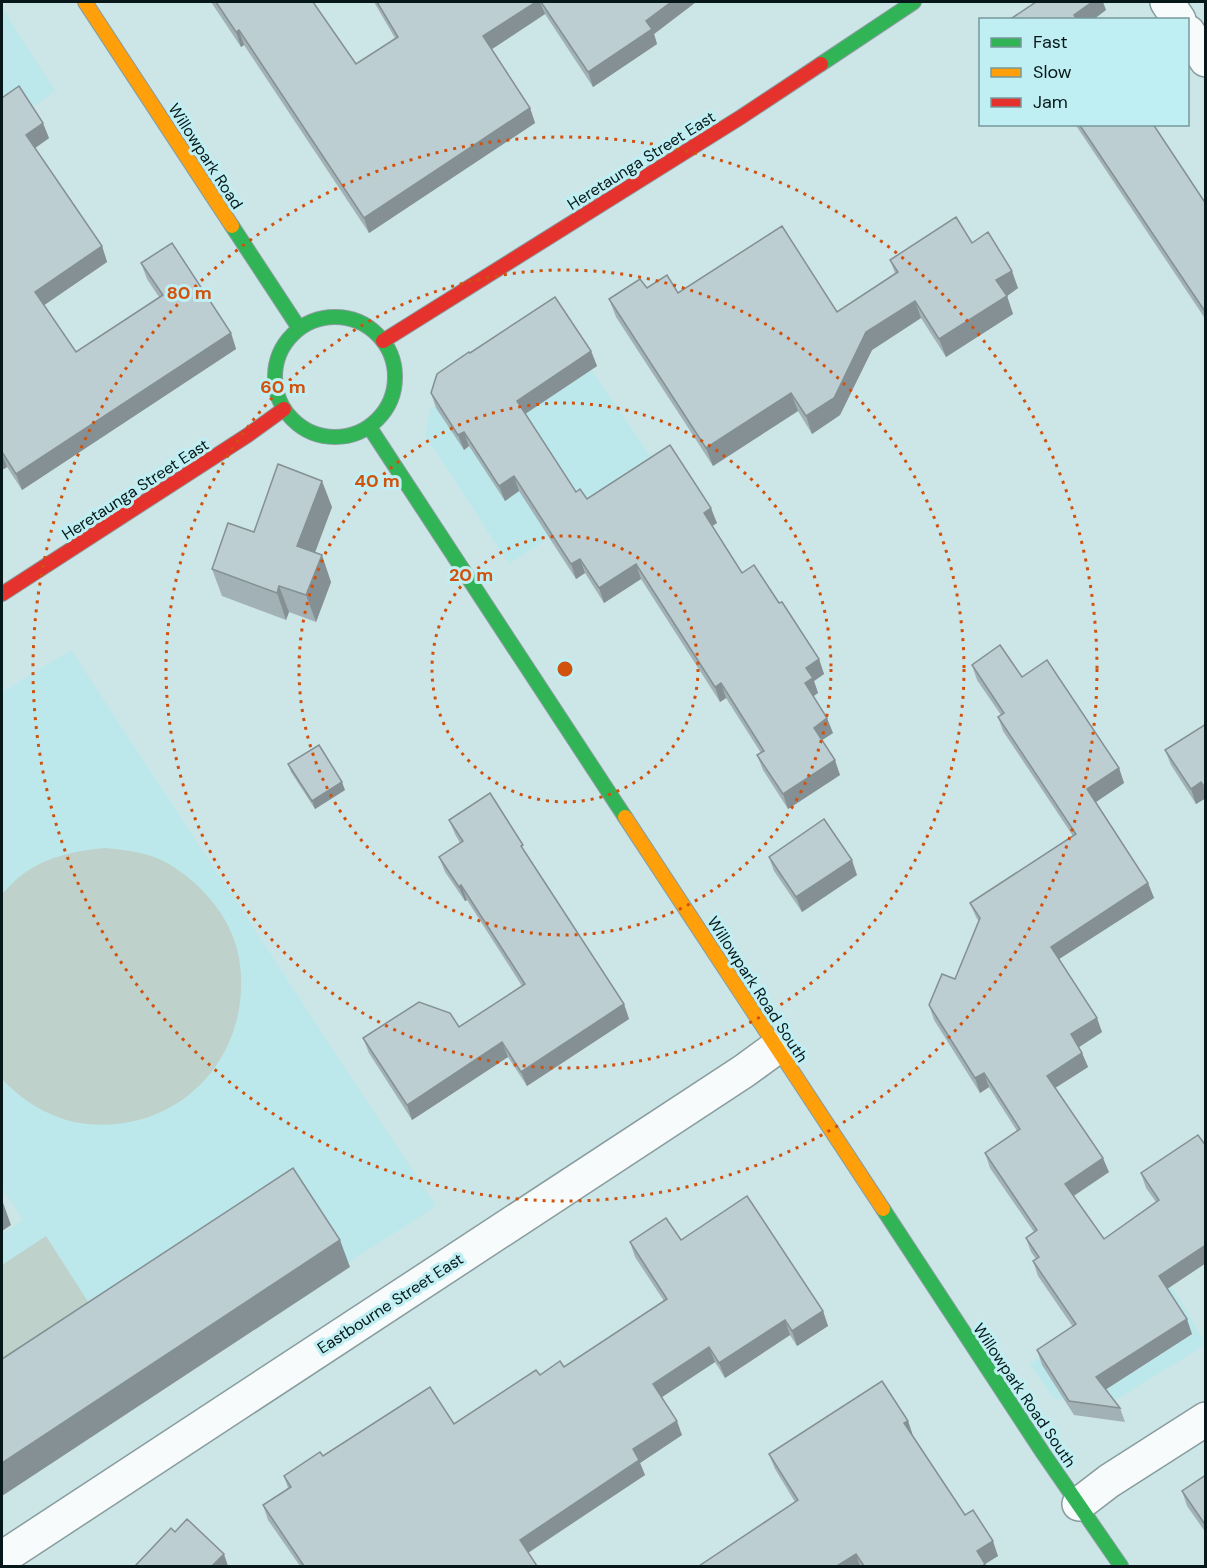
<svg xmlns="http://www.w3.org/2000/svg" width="1207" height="1568" viewBox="0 0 1207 1568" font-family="'DM Sans',sans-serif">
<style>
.built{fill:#bde8eb}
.green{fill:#bed2cb}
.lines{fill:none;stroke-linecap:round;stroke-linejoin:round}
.street-casing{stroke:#889c9e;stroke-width:36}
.fast-casing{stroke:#889c9e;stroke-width:16}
.slow-casing{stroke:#889c9e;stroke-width:16}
.jam-casing{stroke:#889c9e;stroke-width:16}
.street{stroke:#f7fbfb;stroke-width:33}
.fast{stroke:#30b455;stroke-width:14}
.slow{stroke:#ff9f0a;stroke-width:14}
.jam{stroke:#e5322d;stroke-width:14}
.wall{fill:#a2b1b5}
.shaded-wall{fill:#849093}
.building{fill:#bcced2;stroke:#849093;stroke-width:1.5}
.ring{fill:none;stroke:#d1520d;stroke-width:3;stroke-dasharray:3 6}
.labels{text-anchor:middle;stroke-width:6;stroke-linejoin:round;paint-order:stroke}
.street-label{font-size:16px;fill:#061819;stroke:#c0eff3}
.centre{fill:#d1520d;stroke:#c0eff3;stroke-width:3}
.ring-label{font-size:18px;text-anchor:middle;font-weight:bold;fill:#d1520d;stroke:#c0eff3;stroke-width:6;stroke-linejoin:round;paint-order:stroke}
</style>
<rect width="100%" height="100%" fill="#cce5e7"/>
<g class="built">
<path d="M2 7 55 91 2 129Z"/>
<path d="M561 326 658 467 509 564 425 435 430 409Z"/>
<path d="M71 650 436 1206 2 1487V1234L23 1220 2 1187V692Z"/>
<path d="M1167 1279 1205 1342V1345L1102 1408 1053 1398 1030 1364Z"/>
</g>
<g class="green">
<path d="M105 848C126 850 148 852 167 863 201 882 233 919 239 958 253 1040 199 1116 116 1124 71 1129 32 1111 2 1079V894C7 889 13 882 19 877 44 857 74 851 105 848Z"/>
<path d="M46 1236 92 1308 2 1368V1265Z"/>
</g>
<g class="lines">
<defs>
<g id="street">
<path d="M1167 2 1179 20"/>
<path d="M1188 32 1206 60"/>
<path d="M1079 1504 1109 1481 1206 1419"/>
<path d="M2 1558 744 1071 777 1047"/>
</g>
<g id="fast">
<path d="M821 64 914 2"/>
<path d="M232 226 299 328"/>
<circle cx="335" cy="377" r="60"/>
<path d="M370 428 625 817"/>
<path d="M883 1209 1043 1453 1121 1566"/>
</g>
<g id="slow">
<path d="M85 2 232 226"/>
<path d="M625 817 883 1209"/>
</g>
<g id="jam">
<path d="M383 341 741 117 821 64"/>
<path d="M2 594 248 435 284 409"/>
</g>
</defs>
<use href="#street" class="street-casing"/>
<use href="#fast" class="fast-casing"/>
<use href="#slow" class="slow-casing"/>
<use href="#jam" class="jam-casing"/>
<use href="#street" class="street"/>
<use href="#fast" class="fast"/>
<use href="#slow" class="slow"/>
<use href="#jam" class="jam"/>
</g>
<g class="wall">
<path d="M211 2H313L356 64 395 38 374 2H696L654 34 657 44 593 87 545 14 492 49 530 108 535 123 369 233 244 45 241 47Z"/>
<path d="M2 98 49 138 35 148 102 246 107 262 44 305 76 352 159 297 147 279 141 263 231 333 236 349 22 490 7 467 2 470Z"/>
<path d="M1075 124H1153L1206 204V320Z"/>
<path d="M972 243 1018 288 1007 296 1013 314 946 357 921 318 872 350 840 415 812 434 798 411 713 466 616 317 609 299 647 288 678 293 837 312 895 273 890 260Z"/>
<path d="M591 351 597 366 525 414 576 492 587 499 717 523 712 526 742 573 779 603 819 659 824 674 814 681 818 693 813 696 833 733 822 740 840 775 788 809 763 770 757 755 761 753 726 698 720 702 641 579 604 603 585 573 576 579 519 491 505 501 469 446 464 450 436 408 431 393 470 353Z"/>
<path d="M332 507 315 553 331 582 316 622 289 612 286 620 222 596 212 569 254 532Z"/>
<path d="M972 665 1022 677 1119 768 1124 783 1096 802 1148 883 1154 898 1059 959 1102 1032 1079 1047 1082 1053 1088 1067 1055 1088 1109 1172 1074 1196 1104 1239 1156 1202 1146 1188 1141 1173 1206 1146V1263L1167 1289 1192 1334 1106 1389 1120 1408 1125 1422 1074 1415 1042 1365 1037 1350 1073 1327 1038 1276 1033 1261 1036 1259 1031 1252 1026 1238 1034 1232 990 1168 985 1153 1017 1131 989 1087 980 1093 934 1020 929 1005 955 979 979 922 976 917 970 903 1073 836 1003 731 998 717 1001 715 977 680Z"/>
<path d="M1206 724V798L1196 804 1171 765 1165 750Z"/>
<path d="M288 764 345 790 315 809 291 772Z"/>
<path d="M449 820 526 853 624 1004 629 1019 527 1086 508 1057 412 1120 369 1053 363 1038 459 1027 522 986 467 900 465 901 445 872 439 857 460 843 455 834Z"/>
<path d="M769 857 857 875 802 912 774 871Z"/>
<path d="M681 1240 823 1311 828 1326 797 1346 790 1335 725 1378 715 1362 662 1397 682 1435 640 1463 645 1475 528 1552 537 1566H300L268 1520 263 1505 288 1488 284 1476 323 1456 454 1424 540 1375 564 1367 664 1301 635 1257 630 1242Z"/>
<path d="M908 1421 913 1436 965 1515 998 1556 985 1564 986 1566H699L795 1502 775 1469 769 1454Z"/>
<path d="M1206 1475V1533L1187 1506 1182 1491Z"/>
</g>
<g class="shaded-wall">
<path d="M536 2H540L545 14 489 51 483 36Z"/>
<path d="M671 2H696L654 34 657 44 593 87 588 72 646 21Z"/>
<path d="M1092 2H1103L1106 10 1093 20H1076L1074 15Z"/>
<path d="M239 30 244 45 241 47 236 32Z"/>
<path d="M530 108 535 123 369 233 364 218Z"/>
<path d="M43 123 49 138 31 151 26 135Z"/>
<path d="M102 246 107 262 40 308 35 292Z"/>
<path d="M1012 271 1018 288 1007 296 1013 314 946 357 939 339 996 280Z"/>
<path d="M915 301 921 318 872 350 840 415 812 434 806 416 866 332Z"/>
<path d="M231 333 236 349 22 490 16 474Z"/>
<path d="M591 351 597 366 522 416 517 401Z"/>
<path d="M791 393 798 411 713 466 706 448Z"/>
<path d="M464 432 469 446 464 450 458 435Z"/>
<path d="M2 453 7 467 2 470Z"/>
<path d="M514 476 519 491 505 501 499 486Z"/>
<path d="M322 481 332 507 307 573 297 546Z"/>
<path d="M711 508 717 523 709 528 704 513Z"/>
<path d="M322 555 331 582 316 622 306 595Z"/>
<path d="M580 559 585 573 576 579 571 564Z"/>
<path d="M636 564 641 579 604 603 599 588Z"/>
<path d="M279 586 289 612 286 620 277 593Z"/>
<path d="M819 659 824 674 814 681 818 693 811 698 805 683 806 668Z"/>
<path d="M721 683 726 698 720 702 715 687Z"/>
<path d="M827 718 833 733 819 742 814 728Z"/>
<path d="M835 760 840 775 788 809 783 794Z"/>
<path d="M1119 768 1124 783 1093 804 1087 789Z"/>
<path d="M342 782 345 790 315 809 312 801Z"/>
<path d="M1201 782 1206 794V798L1196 804 1191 789Z"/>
<path d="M852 860 857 875 802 912 796 897Z"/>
<path d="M1148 883 1154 898 1056 961 1051 947Z"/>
<path d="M461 885 467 900 465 901 459 887Z"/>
<path d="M624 1004 629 1019 527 1086 521 1072Z"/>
<path d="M1097 1018 1102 1032 1076 1049 1071 1034Z"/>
<path d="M502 1042 508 1057 412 1120 407 1105Z"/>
<path d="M1082 1053 1088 1067 1052 1090 1047 1076Z"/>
<path d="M984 1073 989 1087 980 1093 975 1078Z"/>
<path d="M1103 1158 1109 1172 1070 1198 1065 1184Z"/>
<path d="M2 1200 11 1225 2 1231Z"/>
<path d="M340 1240 350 1267 2 1496V1463Z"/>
<path d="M1206 1245V1263L1164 1291 1159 1276Z"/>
<path d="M823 1311 828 1326 797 1346 792 1331Z"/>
<path d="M1187 1319 1192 1334 1102 1392 1096 1377Z"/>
<path d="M785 1320 790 1335 725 1378 719 1363Z"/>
<path d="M709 1347 715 1362 659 1399 653 1384Z"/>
<path d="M677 1421 682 1435 640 1463 645 1475 525 1555 520 1540 633 1449Z"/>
<path d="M908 1421 913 1436 904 1423Z"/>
<path d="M993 1541 998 1556 985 1564 986 1566H982L977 1551Z"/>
<path d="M224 1554 228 1566H213V1565Z"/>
<path d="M856 1554 860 1566H837Z"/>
</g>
<g class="building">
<path d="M216 2H313L356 64 398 37 377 2H536L483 36 530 108 364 218 239 30 236 32Z"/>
<path d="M541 2H671L646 21 652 29 588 72Z"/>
<path d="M1036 2H1092L1074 15 1077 20H1009Z"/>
<path d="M19 86 43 123 26 135 102 246 35 292 76 352 163 295 141 263 172 243 231 333 16 474 2 452V98Z"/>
<path d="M1079 124H1153L1206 204V313Z"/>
<path d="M956 217 972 243 988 232 1012 271 996 280 1007 296 939 339 915 301 866 332 834 398 806 416 791 393 706 448 609 299 640 279 647 288 667 275 678 293 782 226 837 312 898 272 890 260Z"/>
<path d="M555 297 591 351 517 401 576 492 580 489 587 499 670 445 711 508 704 513 742 573 754 565 779 603 782 602 819 659 806 668 813 678 805 683 827 718 814 728 835 760 783 794 757 755 764 751 721 683 715 687 636 564 599 588 580 559 571 564 514 476 499 486 464 432 458 435 431 393 437 374 469 352 470 353Z"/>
<path d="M278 464 322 481 297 546 322 555 306 595 279 586 277 593 212 569 228 523 254 532Z"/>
<path d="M1000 645 1022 677 1047 660 1119 768 1087 789 1148 883 1051 947 1097 1018 1071 1034 1082 1053 1047 1076 1103 1158 1065 1184 1104 1239 1159 1200 1141 1173 1198 1135 1206 1146V1245L1159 1276 1187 1319 1096 1377 1120 1408 1069 1401 1037 1350 1076 1324 1033 1261 1039 1257 1026 1238 1037 1230 985 1153 1020 1129 984 1073 975 1078 929 1005 942 974 955 979 980 918 970 903 1076 834 998 717 1004 713 972 665Z"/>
<path d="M1206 724V789L1201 782 1191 789 1165 750Z"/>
<path d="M319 745 342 782 312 801 288 764Z"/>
<path d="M490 793 523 845 521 846 624 1004 521 1072 502 1042 407 1105 363 1038 419 1002 450 1013 459 1027 525 984 461 885 459 887 439 857 463 841 449 820Z"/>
<path d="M824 819 852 860 796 897 769 857Z"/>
<path d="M293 1168 340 1240 2 1463V1359Z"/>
<path d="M747 1196 823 1311 792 1331 785 1320 719 1363 709 1347 653 1384 677 1421 633 1449 639 1460 520 1540 537 1566H304L263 1505 291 1487 284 1476 320 1452 323 1456 430 1387 454 1424 536 1370 540 1375 560 1361 564 1367 667 1299 630 1242 666 1218 681 1240Z"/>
<path d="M882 1381 908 1421 904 1423 965 1515 973 1510 993 1541 977 1551 985 1564 982 1566H864L856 1554 837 1566H699L798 1500 769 1454Z"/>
<path d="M1206 1475V1526L1182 1491Z"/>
<path d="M187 1519 224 1554 213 1565 214 1566H135L171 1528 175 1532Z"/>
</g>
<g class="ring">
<circle cx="565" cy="669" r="133"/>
<circle cx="565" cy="669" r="266"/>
<circle cx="565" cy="669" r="399"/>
<circle cx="565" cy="669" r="532"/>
</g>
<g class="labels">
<g class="street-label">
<text transform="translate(206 156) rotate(57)" y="6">Willowpark Road</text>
<text transform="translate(641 160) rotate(-32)" y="6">Heretaunga Street East</text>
<text transform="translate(135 489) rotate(-33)" y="6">Heretaunga Street East</text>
<text transform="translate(758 989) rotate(57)" y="6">Willowpark Road South</text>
<text transform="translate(390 1303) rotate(-33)" y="6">Eastbourne Street East</text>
<text transform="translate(1025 1395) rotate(56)" y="6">Willowpark Road South</text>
</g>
</g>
<circle cx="565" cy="669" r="9" class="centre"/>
<g class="ring-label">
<text x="189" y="299">80 m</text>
<text x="283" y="393">60 m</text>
<text x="377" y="487">40 m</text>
<text x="471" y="581">20 m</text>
</g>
<rect width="1207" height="1568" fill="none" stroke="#061819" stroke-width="6"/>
<rect x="979" y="18" width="210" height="108" fill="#c0eff3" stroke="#76999c" stroke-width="1.5"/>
<rect x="991" y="38" width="30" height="9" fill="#30b455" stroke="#76999c" stroke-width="1.5"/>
<text x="1033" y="48" font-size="18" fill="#061819">Fast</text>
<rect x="991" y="68" width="30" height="9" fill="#ff9f0a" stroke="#76999c" stroke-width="1.5"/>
<text x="1033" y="78" font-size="18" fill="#061819">Slow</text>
<rect x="991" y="98" width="30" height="9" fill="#e5322d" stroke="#76999c" stroke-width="1.5"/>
<text x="1033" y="108" font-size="18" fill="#061819">Jam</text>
</svg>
